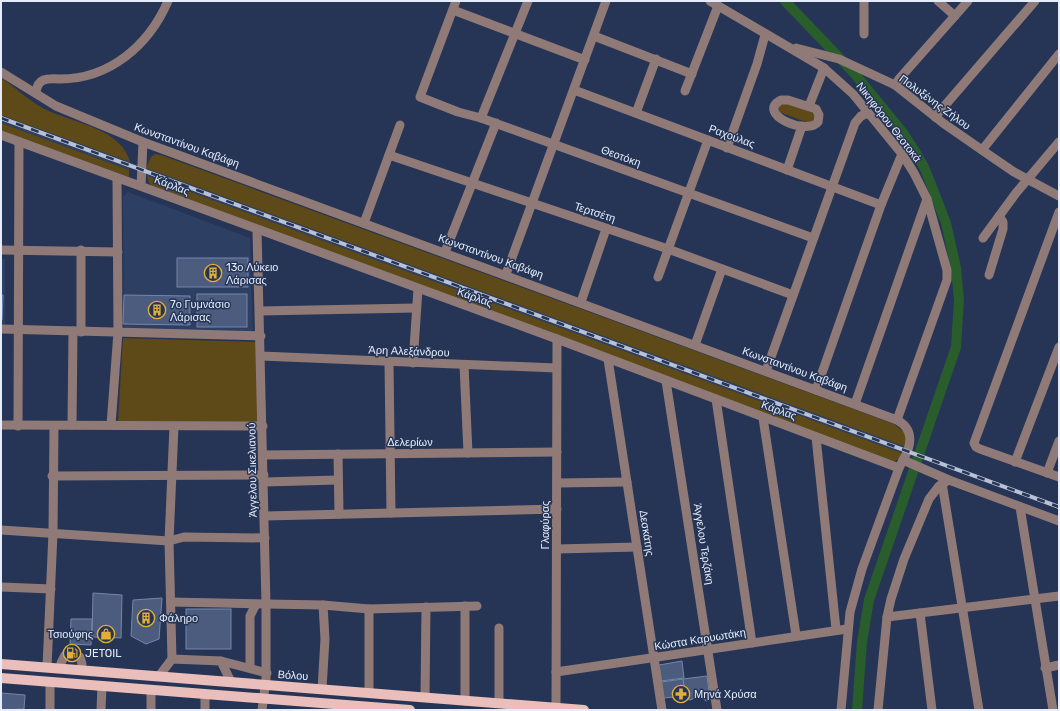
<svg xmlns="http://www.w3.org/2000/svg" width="1060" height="711" viewBox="0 0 1060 711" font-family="Rubik,sans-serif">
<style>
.built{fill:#2e3f64}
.green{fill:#5e4918}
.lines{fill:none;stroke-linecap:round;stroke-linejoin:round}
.canal{stroke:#295d2c;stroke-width:10}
.building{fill:#4c5c7f;stroke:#7586ab}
.minor{stroke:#907a78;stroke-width:9}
.major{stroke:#eabeba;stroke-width:10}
.rail-casing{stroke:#b8c1d5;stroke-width:4}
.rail{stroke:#263555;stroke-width:2.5;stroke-dasharray:8;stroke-linecap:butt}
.labels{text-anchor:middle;stroke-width:3;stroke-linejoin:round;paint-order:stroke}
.street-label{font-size:11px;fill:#e5edfd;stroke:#263555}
.poi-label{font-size:11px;fill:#e5edfd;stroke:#263555;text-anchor:start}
</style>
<rect width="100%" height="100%" fill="#263555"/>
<g class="built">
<path d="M1 115 130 162 129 170 1 123Z"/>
<path d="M146 168 906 447 904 454 147 176Z"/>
<path d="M128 192 250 238 253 334 124 329 123 197Z"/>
<rect x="1" y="259" width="4" height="67"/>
</g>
<g class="green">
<path d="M1 78C15 87 27 99 41 107 68 123 121 126 130 162L1 115Z"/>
<path d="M784 103 811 112 815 115 814 120 809 123 779 112 778 106Z"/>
<path d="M1 123 129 170V177L1 132Z"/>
<path d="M155 154 161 155 894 424 905 433 906 447 146 168 151 157Z"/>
<path d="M147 176 904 454 901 458 893 462 152 186 149 183Z"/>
<path d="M123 338 256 342 259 422 118 421Z"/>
</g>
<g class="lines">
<path class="canal" d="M785 1 854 73 903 133 916 153 925 169 946 223 956 268 959 300 956 347 869 600 862 642 857 710"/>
</g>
<g class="building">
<rect x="177" y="258" width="71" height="29"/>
<rect x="197" y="294" width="50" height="33"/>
<path d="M1 295H3L2 320H1Z"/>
<path d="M124 295 190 296V325L123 324Z"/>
<path d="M93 593 122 595 121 638 92 637Z"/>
<path d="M162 598 159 639 146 644 131 636 133 600Z"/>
<rect x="186" y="609" width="45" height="40"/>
<path d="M71 619H92L91 645 70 644Z"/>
<path d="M682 661 684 678 661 681 659 665Z"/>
<path d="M707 676 710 700 706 701 700 696 690 700 685 698 683 679Z"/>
<path d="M683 679 685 696 663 698 661 682Z"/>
<path d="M1 693 25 695 24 709 1 710Z"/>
</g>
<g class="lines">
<g class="minor">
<path d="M456 1 420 97 458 112 481 118 813 238"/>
<path d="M710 1 824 68 853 94 902 154 914 173 927 199 947 270V280L897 420"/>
<path d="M938 1 955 16"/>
<path d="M453 10 585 60"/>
<path d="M864 34V1"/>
<path d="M594 36 692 74"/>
<path d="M796 48 839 59 895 85 943 123 992 157 1014 172 1059 196"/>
<path d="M1 72 56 106 143 142 897 420C914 429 912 445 903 460"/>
<path d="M895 85 899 79 968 1"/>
<path d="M574 90 881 205"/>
<path d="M685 91 718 6"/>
<path d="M36 93C37 78 47 78 60 79 110 79 149 45 168 1"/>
<path d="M781 100H788L816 109 819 115 818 122C807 136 755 114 781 100Z"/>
<path d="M809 106 824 68"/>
<path d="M636 113 656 59"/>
<path d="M935 117 1035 1"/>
<path d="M481 118 528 1"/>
<path d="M1 135 557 339 899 468 903 460 949 480 1059 521"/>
<path d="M727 148 757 64 765 35"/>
<path d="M982 150 1059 54"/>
<path d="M389 155 668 249 793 295"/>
<path d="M787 170 802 126"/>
<path d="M141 186 143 142"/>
<path d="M1059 212 974 443 976 447 980 449 1059 477"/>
<path d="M364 223 400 125"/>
<path d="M257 230 266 604V679L262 710"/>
<path d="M983 238 1016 193 1059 142"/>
<path d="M1 250 118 252"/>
<path d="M81 250V332"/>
<path d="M445 252 496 123"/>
<path d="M506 274 606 1"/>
<path d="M989 275 1003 229V222L999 216"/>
<path d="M658 277 708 140"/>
<path d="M581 302 606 229"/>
<path d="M260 311 415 308"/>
<path d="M1 329 261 336"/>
<path d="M695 345 722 269"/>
<path d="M261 356 556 368"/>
<path d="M608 359 662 710"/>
<path d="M389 362 391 513"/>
<path d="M413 363 418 289"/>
<path d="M464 365 468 453"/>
<path d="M766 371 855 123 861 116 868 113"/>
<path d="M666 381 717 710"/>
<path d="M816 390 881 205 902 154"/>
<path d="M716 399 752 643"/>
<path d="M855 404 927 199"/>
<path d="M763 418 796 635"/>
<path d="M1 425 263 426"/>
<path d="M72 425 73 331"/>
<path d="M111 425 118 332 117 179"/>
<path d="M18 426 19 142"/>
<path d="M816 437 836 629"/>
<path d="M338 454 339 514"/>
<path d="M263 455 557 452"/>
<path d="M1015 462 1059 347"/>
<path d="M1047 473 1059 441"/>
<path d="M52 476 264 475"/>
<path d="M264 482 338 480"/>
<path d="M557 483 627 482"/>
<path d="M942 483 979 710"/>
<path d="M1020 507 1053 710"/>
<path d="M265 516 557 509"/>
<path d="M1 530 169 541 184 537 265 538"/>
<path d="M557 549 637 547"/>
<path d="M1 587 51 589"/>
<path d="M171 602 323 605 369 609 477 606"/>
<path d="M465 606V701"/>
<path d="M369 609V693"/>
<path d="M920 613 932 710"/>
<path d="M887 617 1059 596"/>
<path d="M499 628V703"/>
<path d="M172 659 169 541 174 426"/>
<path d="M221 661 267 673"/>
<path d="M61 663 65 655 80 657 82 664"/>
<path d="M47 667 53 533 54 426"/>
<path d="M250 668V616L256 604"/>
<path d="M1045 668 1059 665"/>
<path d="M556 672 847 629"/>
<path d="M159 676 172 659 221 661 231 682"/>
<path d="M50 682V710"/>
<path d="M322 689 325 639 323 605"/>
<path d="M151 690V710"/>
<path d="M425 697 426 607"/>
<path d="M101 710 102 686"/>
<path d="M205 710V694"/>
<path d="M556 710 557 339"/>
<path d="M841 710 850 612 862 569 899 468"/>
<path d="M878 710 887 617 891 599 904 559 929 499 939 486 949 480"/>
</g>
<g class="major">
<path d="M1 664 584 710"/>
<path d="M1 678 410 710"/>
</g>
<defs>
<path id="rail" d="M1 118 1059 507"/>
</defs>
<use href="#rail" class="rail-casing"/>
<use href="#rail" class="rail"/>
</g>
<defs>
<symbol id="building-ring" viewBox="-11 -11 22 22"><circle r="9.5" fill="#263555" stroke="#e1af34" stroke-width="1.5"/><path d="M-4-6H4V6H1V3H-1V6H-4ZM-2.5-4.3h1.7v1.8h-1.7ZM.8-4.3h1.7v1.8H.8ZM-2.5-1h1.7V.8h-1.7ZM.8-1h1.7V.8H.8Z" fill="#e1af34"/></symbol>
<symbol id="shop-ring" viewBox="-11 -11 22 22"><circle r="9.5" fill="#263555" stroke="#e1af34" stroke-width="1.5"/><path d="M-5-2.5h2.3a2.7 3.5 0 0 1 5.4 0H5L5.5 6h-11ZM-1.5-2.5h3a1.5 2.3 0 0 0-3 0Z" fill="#e1af34"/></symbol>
<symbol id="fuel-ring" viewBox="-11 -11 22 22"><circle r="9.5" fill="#263555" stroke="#e1af34" stroke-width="1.5"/><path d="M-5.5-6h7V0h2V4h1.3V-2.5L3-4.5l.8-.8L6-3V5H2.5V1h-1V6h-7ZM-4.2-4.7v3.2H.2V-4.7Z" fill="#e1af34"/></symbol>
<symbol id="pharmacy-ring" viewBox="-11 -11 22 22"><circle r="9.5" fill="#263555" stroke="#e1af34" stroke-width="1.5"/><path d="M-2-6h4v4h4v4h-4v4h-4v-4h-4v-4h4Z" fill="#e1af34"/></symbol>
</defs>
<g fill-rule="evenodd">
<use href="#building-ring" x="203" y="263" width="20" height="20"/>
<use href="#building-ring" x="147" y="300" width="20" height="20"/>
<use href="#building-ring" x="136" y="608" width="20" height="20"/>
<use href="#shop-ring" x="96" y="624" width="20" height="20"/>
<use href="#fuel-ring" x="62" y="643" width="20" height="20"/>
<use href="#pharmacy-ring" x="671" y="684" width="20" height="20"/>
</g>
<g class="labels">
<g class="street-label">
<text transform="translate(935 102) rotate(36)" y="4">Πολυξένης Ζήλου</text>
<text transform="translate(889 122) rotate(52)" y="4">Νικηφόρου Θεοτοκά</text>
<text transform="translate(732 136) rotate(20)" y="4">Ραχούλας</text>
<text transform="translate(187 145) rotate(20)" y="4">Κωνσταντίνου Καβάφη</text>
<text transform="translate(621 156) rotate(20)" y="4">Θεοτόκη</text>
<text transform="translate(172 185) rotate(21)" y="4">Κάρλας</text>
<text transform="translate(595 212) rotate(18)" y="4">Τερτσέτη</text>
<text transform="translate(491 256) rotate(20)" y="4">Κωνσταντίνου Καβάφη</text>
<text transform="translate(475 297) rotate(20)" y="4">Κάρλας</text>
<text transform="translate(409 351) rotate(2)" y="4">Άρη Αλεξάνδρου</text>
<text transform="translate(795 369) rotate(20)" y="4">Κωνσταντίνου Καβάφη</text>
<text transform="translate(779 410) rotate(20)" y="4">Κάρλας</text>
<text x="410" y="446">Δελερίων</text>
<text transform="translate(252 470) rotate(-91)" y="4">Άγγελου Σικελιανού</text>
<text transform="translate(545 525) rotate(-90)" y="4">Γλαφύρας</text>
<text transform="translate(647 533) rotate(81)" y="4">Δεσκάτης</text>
<text transform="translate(704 544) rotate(81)" y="4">Άγγελου Τερζάκη</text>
<text transform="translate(700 639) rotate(-9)" y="4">Κώστα Καρυωτάκη</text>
<text transform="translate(293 675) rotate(4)" y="4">Βόλου</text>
</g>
<g class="poi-label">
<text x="226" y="271">13ο Λύκειο<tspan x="226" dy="13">Λάρισας</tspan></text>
<text x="170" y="308">7ο Γυμνάσιο<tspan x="170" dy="13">Λάρισας</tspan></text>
<text x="159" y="622">Φάληρο</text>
<text x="93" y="638" text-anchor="end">Τσιούφης</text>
<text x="85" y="657">JETOIL</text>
<text x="694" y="698">Μηνά Χρύσα</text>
</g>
</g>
<rect width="1060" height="711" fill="none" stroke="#e5edfd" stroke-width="4"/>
</svg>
